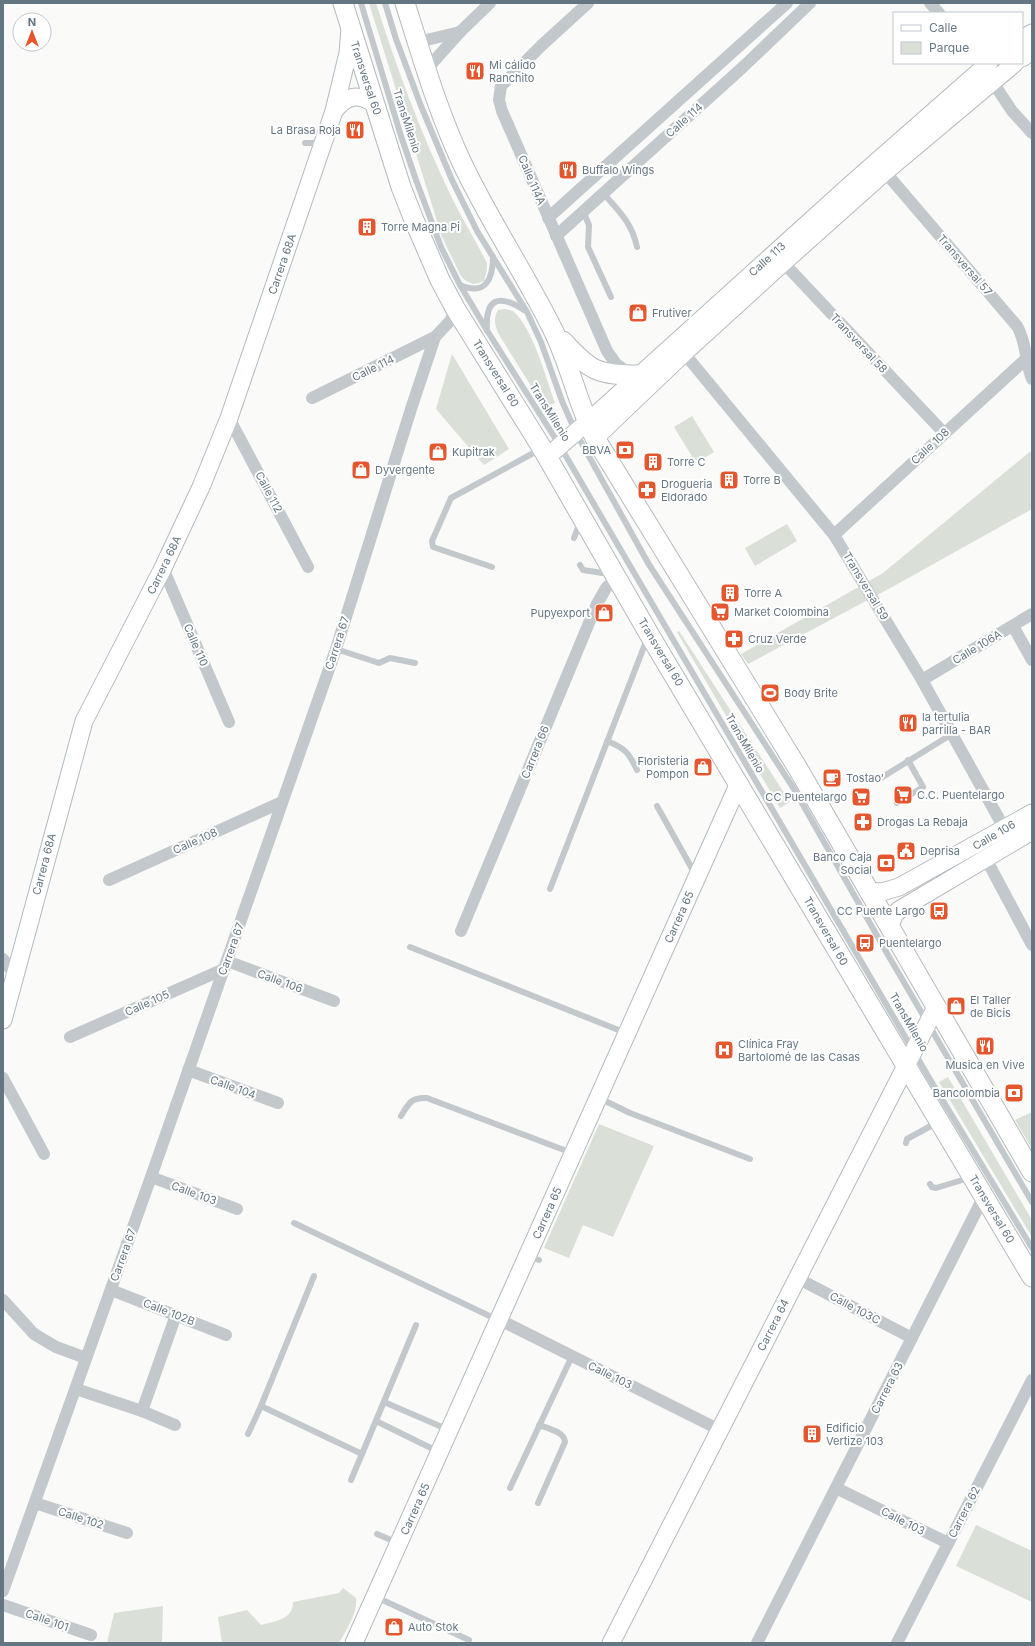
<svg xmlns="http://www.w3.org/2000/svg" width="1035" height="1646" viewBox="0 0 1035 1646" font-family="Inter,sans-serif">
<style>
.green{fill:#dadfd7}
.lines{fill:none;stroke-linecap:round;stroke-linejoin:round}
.secondary-casing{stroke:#b3babf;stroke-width:19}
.primary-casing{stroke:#b5babe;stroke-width:21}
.lane{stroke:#c3c8cc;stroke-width:6}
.street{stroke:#c3c8cc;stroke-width:12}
.secondary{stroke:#fff;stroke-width:17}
.primary{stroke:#fff;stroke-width:19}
.labels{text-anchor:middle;stroke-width:4;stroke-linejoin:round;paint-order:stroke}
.poi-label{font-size:11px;fill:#657683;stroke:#fff;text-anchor:start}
.street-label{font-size:11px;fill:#657683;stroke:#fff}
</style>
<rect width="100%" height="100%" fill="#fafaf8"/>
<g class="green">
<path d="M369 3H376C397 69 421 134 451 196 462 219 476 241 487 263V270L484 281 479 283 473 284 466 281 461 276 458 270 442 237Z"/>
<path d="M505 309C508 310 512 310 514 312 533 329 546 378 555 403L544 407 498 333C495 324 493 319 498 310Z"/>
<path d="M452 354 509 449 484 465 436 409Z"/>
<path d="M692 416 714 452 696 463 674 427Z"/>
<path d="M1032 450V509L894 586 748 664 741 654 883 573Z"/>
<path d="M787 524 797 541 755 566 745 548Z"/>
<path d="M679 631 790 802 780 808 677 632Z"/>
<path d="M948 1077 1032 1220V1237L939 1082Z"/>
<path d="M1032 1112V1149L1015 1120Z"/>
<path d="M599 1124 654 1146 613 1237 583 1225 569 1258 544 1248Z"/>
<path d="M976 1525 1032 1551V1602L956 1566Z"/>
<path d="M343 1588 356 1598C358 1613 346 1630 339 1643H222L218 1617 247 1610 261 1625C275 1621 293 1620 293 1602L339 1593Z"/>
<path d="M163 1606 162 1643H107L114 1613Z"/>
</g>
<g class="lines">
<defs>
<g id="secondary">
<path d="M1022 39 1032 33"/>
<path d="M1022 58 1032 51"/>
<path d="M334 111C347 95 357 93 375 104"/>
<path d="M595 438 684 353 784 262 885 172 1015 63"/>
<path d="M547 457 599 412 850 185 989 63"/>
<path d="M868 891 882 892 899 887 1032 813"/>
<path d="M889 927 895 914 899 910 1032 831"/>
<path d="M3 1020 84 721 163 568 201 487 229 418 334 111 348 53 350 29"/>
<path d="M354 1643 739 783"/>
<path d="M611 1643 936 1007"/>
</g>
<g id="primary">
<path d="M343 3 401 187 414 220 440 280 455 308 542 448 649 634 1032 1277"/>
<path d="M405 3C422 57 438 112 462 163 489 220 524 272 552 328 570 363 577 403 595 438L797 767 1032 1172"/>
<path d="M563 341C591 372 598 375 640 375"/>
</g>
</defs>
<use href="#secondary" class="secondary-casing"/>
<use href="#primary" class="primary-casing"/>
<g class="lane">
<path d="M361 3 401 136 416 180 441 247 460 285 488 332 560 446 931 1081 1032 1248"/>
<path d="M385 3 396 39 421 106 452 180 477 231 527 312 541 342 562 401 576 433 648 563 794 789 888 955 1032 1202"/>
<path d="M305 143H322"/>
<path d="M603 193C619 211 632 223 637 247"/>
<path d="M583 211 589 225 588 247 611 297"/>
<path d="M460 285C485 296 493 280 493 257"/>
<path d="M487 330C485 299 498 293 524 310"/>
<path d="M574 538 580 522"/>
<path d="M580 565 583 570 609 574"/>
<path d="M492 567 433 547 432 541 451 498 539 450"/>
<path d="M336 649 379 663 390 658 415 663"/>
<path d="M607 741C625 748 629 753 637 770"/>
<path d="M881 778 952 734"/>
<path d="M897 803 923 787 908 760"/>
<path d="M657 806 695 874"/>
<path d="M550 889 647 639"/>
<path d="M410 947 626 1033"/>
<path d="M599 1098 630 1113 750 1159"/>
<path d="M401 1116C409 1103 411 1097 427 1098L572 1153"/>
<path d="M906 1143 907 1139 938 1122"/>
<path d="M930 1184 932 1187 936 1188 969 1178"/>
<path d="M294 1223 498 1320"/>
<path d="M528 1256 539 1260"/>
<path d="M384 1402 449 1430"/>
<path d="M261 1406 362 1454 416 1325"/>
<path d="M376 1421 439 1452"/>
<path d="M248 1434 261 1406 314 1276"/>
<path d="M351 1480 362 1454"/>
<path d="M510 1488 572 1356"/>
<path d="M538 1503 565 1442C565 1432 547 1428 539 1425"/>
<path d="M377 1534 398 1543"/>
<path d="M376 1597 469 1640"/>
</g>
<g class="street">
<path d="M588 3 542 45 501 86 499 100 502 111 607 351 616 364 630 374"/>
<path d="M930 3 939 13"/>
<path d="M418 42 460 32"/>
<path d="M426 70 460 32 490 3"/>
<path d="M988 75 1012 111 1032 133"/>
<path d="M880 166 1017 326C1027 343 1025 362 1032 379"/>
<path d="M548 218 787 3"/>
<path d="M556 236 743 67 810 3"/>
<path d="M779 258 944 433"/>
<path d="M684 353 834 535 922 680 1008 835"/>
<path d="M312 398 435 337"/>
<path d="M229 418 308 567"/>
<path d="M834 535 1027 358"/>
<path d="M163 568 229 722"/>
<path d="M1013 626 1032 660"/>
<path d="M922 680 1032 614"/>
<path d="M983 853 1032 945"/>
<path d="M109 880 282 802"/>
<path d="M461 931 596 606 606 588 617 578"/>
<path d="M3 959 14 974"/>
<path d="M227 961 334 1001"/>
<path d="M70 1037 224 969"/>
<path d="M188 1070 278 1103"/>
<path d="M3 1078 44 1154"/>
<path d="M151 1177 237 1209"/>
<path d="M797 1278 912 1338"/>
<path d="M111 1290 226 1335"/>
<path d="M3 1300 34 1334 56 1347 86 1358"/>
<path d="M500 1320 720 1430"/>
<path d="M76 1389 142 1411 175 1425"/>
<path d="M142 1411 176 1315"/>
<path d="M836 1488 948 1543"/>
<path d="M35 1503 127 1533"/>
<path d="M3 1591 151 1177 336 649 411 409 435 337 451 320 455 308"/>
<path d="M3 1605 91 1635"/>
<path d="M757 1643 984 1196"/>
<path d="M897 1643 1032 1380"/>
</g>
<use href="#secondary" class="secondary"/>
<use href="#primary" class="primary"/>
</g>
<defs>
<symbol id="restaurant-square" viewBox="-11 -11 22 22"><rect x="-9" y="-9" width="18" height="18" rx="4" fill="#e4572e" stroke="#fff"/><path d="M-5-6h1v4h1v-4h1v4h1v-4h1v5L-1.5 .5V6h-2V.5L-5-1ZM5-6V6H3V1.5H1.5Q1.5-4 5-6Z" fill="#fff"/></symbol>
<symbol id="building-square" viewBox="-11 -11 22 22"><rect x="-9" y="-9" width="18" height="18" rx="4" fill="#e4572e" stroke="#fff"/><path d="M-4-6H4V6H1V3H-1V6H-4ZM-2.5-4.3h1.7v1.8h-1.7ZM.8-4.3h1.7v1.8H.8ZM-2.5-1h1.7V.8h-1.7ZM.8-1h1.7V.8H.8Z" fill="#fff"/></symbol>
<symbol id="shop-square" viewBox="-11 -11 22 22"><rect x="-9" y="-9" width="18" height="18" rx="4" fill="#e4572e" stroke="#fff"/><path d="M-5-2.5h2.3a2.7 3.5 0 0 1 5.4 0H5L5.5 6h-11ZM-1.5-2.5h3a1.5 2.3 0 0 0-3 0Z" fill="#fff"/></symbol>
<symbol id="bank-square" viewBox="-11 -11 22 22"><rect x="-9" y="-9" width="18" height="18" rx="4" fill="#e4572e" stroke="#fff"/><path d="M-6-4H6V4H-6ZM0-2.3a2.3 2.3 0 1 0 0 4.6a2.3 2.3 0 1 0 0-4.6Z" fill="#fff"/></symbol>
<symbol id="pharmacy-square" viewBox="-11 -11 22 22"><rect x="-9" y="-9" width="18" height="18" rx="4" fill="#e4572e" stroke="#fff"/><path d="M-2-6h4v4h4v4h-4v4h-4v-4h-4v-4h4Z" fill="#fff"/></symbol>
<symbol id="supermarket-square" viewBox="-11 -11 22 22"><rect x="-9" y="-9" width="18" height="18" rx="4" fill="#e4572e" stroke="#fff"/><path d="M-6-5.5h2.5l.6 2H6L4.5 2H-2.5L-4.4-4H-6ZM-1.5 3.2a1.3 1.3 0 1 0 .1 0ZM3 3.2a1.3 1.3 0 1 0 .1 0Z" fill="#fff"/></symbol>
<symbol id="stadium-square" viewBox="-11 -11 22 22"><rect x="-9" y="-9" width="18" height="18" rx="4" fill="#e4572e" stroke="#fff"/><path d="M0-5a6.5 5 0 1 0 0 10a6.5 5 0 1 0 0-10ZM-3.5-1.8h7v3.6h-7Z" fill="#fff"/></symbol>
<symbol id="cafe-square" viewBox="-11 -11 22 22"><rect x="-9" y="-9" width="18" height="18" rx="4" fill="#e4572e" stroke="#fff"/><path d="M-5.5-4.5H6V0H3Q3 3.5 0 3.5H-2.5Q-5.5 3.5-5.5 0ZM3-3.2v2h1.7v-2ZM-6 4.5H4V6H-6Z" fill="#fff"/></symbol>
<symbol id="civic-square" viewBox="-11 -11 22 22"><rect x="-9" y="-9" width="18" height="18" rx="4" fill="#e4572e" stroke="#fff"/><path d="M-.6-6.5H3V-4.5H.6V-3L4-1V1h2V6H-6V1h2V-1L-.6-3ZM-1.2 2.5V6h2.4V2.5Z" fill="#fff"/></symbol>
<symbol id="bus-square" viewBox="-11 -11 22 22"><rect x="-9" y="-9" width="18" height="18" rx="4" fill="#e4572e" stroke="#fff"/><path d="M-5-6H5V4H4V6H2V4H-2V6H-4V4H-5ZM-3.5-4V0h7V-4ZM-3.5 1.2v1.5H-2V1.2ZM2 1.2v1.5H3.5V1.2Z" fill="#fff"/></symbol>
<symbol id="hospital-square" viewBox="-11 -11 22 22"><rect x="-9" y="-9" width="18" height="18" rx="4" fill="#e4572e" stroke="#fff"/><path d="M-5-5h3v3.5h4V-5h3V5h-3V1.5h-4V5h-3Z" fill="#fff"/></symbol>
</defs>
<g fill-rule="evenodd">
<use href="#restaurant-square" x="464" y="60" width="22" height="22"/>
<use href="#restaurant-square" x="344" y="119" width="22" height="22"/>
<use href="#restaurant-square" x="557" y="159" width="22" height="22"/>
<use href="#building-square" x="356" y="216" width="22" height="22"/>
<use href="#shop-square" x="627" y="302" width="22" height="22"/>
<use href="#bank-square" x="614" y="439" width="22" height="22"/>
<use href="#shop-square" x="427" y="441" width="22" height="22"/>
<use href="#building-square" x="642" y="451" width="22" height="22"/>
<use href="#shop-square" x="350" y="459" width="22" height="22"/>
<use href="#building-square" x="718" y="469" width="22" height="22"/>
<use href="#pharmacy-square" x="636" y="479" width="22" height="22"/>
<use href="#building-square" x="719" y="582" width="22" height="22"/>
<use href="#supermarket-square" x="709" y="601" width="22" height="22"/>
<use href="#shop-square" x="593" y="602" width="22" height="22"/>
<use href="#pharmacy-square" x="723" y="628" width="22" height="22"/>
<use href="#stadium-square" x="759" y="682" width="22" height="22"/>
<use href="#restaurant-square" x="897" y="712" width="22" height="22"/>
<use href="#shop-square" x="692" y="756" width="22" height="22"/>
<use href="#cafe-square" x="821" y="767" width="22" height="22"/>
<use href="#supermarket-square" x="892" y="784" width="22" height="22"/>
<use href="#supermarket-square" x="850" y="786" width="22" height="22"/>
<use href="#pharmacy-square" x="852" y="811" width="22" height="22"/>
<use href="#civic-square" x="895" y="840" width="22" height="22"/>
<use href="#bank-square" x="875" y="852" width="22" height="22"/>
<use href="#bus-square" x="928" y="900" width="22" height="22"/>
<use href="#bus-square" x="854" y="932" width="22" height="22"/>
<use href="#shop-square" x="945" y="995" width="22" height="22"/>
<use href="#restaurant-square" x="974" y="1035" width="22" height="22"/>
<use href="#hospital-square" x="713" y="1039" width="22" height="22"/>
<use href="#bank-square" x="1003" y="1082" width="22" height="22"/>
<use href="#building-square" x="801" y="1423" width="22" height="22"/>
<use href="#shop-square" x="383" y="1616" width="22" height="22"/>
</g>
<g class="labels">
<g class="poi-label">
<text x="489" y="69">Mi cálido<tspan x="489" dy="13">Ranchito</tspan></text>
<text x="341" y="134" text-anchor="end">La Brasa Roja</text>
<text x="582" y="174">Buffalo Wings</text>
<text x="381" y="231">Torre Magna Pi</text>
<text x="652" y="317">Frutiver</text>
<text x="611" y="454" text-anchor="end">BBVA</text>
<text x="452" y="456">Kupitrak</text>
<text x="667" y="466">Torre C</text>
<text x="375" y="474">Dyvergente</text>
<text x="743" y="484">Torre B</text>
<text x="661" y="488">Drogueria<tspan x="661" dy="13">Eldorado</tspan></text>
<text x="744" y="597">Torre A</text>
<text x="734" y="616">Market Colombina</text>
<text x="590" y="617" text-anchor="end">Pupyexport</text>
<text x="748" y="643">Cruz Verde</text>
<text x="784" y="697">Body Brite</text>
<text x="922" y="721">la tertulia<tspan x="922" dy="13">parrilla - BAR</tspan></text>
<text x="689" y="765" text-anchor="end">Floristeria<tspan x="689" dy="13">Pompon</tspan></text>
<text x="846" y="782">Tostao’</text>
<text x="917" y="799">C.C. Puentelargo</text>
<text x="847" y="801" text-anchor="end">CC Puentelargo</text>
<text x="877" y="826">Drogas La Rebaja</text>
<text x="920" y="855">Deprisa</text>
<text x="872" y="861" text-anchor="end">Banco Caja<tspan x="872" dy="13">Social</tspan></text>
<text x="925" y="915" text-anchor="end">CC Puente Largo</text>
<text x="879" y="947">Puentelargo</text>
<text x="970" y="1004">El Taller<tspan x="970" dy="13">de Bicis</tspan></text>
<text x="738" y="1048">Clínica Fray<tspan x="738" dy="13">Bartolomé de las Casas</tspan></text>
<text x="985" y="1069" text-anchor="middle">Musica en Vive</text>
<text x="1000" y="1097" text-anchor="end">Bancolombia</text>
<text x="826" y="1432">Edificio<tspan x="826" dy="13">Vertize 103</tspan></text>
<text x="408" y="1631">Auto Stok</text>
</g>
<g class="street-label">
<text transform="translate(366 78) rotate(72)" y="4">Transversal 60</text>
<text transform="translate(684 120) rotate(-42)" y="4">Calle 114</text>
<text transform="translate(407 121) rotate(72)" y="4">TransMilenio</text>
<text transform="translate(532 180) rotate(67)" y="4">Calle 114A</text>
<text transform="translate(767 259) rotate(-42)" y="4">Calle 113</text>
<text transform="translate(282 264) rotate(-71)" y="4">Carrera 68A</text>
<text transform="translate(965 265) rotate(49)" y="4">Transversal 57</text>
<text transform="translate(859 343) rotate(47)" y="4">Transversal 58</text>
<text transform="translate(373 368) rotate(-26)" y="4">Calle 114</text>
<text transform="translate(496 373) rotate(58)" y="4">Transversal 60</text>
<text transform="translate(550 412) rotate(58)" y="4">TransMilenio</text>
<text transform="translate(930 446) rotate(-43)" y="4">Calle 108</text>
<text transform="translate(269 492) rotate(62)" y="4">Calle 112</text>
<text transform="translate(164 565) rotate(-64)" y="4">Carrera 68A</text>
<text transform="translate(866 586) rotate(59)" y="4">Transversal 59</text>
<text transform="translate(337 643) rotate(-72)" y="4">Carrera 67</text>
<text transform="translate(196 645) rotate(67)" y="4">Calle 110</text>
<text transform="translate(977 647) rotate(-31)" y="4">Calle 106A</text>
<text transform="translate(661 652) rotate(59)" y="4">Transversal 60</text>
<text transform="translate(745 743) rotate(60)" y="4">TransMilenio</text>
<text transform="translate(535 752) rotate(-68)" y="4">Carrera 66</text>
<text transform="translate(994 835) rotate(-30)" y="4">Calle 106</text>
<text transform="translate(195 841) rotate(-24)" y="4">Calle 108</text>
<text transform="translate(44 864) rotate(-75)" y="4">Carrera 68A</text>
<text transform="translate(679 917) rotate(-66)" y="4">Carrera 65</text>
<text transform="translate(826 931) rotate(60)" y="4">Transversal 60</text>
<text transform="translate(231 949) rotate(-70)" y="4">Carrera 67</text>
<text transform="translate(280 981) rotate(20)" y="4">Calle 106</text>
<text transform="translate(147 1003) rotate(-24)" y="4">Calle 105</text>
<text transform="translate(909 1022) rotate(60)" y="4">TransMilenio</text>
<text transform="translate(233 1087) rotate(20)" y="4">Calle 104</text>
<text transform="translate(194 1193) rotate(20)" y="4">Calle 103</text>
<text transform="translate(992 1209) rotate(59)" y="4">Transversal 60</text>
<text transform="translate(547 1213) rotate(-66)" y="4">Carrera 65</text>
<text transform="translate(123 1255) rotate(-70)" y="4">Carrera 67</text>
<text transform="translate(855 1308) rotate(28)" y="4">Calle 103C</text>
<text transform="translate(169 1312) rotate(21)" y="4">Calle 102B</text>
<text transform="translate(773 1325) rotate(-63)" y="4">Carrera 64</text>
<text transform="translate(610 1375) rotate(26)" y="4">Calle 103</text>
<text transform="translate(887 1388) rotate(-63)" y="4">Carrera 63</text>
<text transform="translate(415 1509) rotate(-66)" y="4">Carrera 65</text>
<text transform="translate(964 1512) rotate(-63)" y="4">Carrera 62</text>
<text transform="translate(81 1518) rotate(18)" y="4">Calle 102</text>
<text transform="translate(903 1521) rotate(27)" y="4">Calle 103</text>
<text transform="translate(47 1620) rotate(19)" y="4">Calle 101</text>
</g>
</g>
<rect width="1035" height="1646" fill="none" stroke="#657683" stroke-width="8"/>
<rect x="893" y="12" width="130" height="52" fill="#ffffff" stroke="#c1c8cd"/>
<rect x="901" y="25" width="20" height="6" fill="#ffffff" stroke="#c1c8cd"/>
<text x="929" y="32" font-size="12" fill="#657683">Calle</text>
<rect x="901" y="42" width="20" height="12" fill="#dadfd7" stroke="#c1c8cd"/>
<text x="929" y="52" font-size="12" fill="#657683">Parque</text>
<g transform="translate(32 32)"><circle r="19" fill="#ffffff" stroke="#c1c8cd"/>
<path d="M0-3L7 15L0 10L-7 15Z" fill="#e4572e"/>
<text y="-6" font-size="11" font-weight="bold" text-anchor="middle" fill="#657683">N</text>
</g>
</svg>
